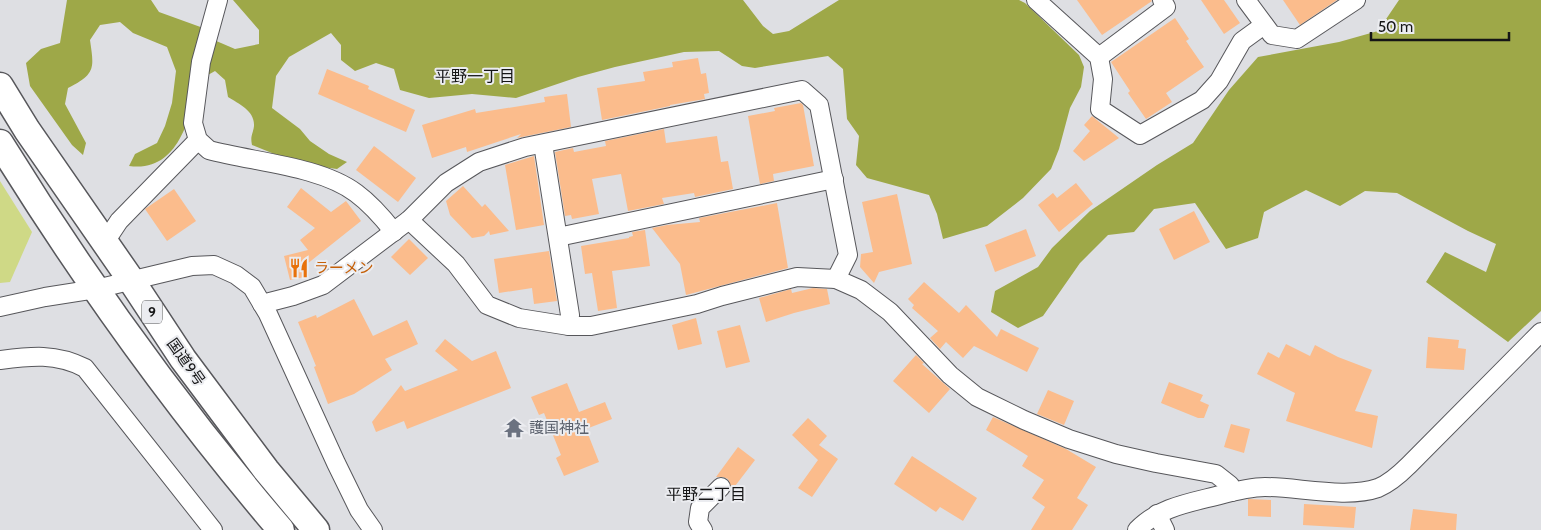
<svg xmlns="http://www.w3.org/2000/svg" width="1541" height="530" viewBox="0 0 1541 530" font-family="Cabin,'Noto Sans JP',sans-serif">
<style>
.green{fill:#cfd986}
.forest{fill:#9ea848}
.building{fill:#fbbc8c}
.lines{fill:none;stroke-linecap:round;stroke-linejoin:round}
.minor-casing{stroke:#57575b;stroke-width:20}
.highway-casing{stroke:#57575b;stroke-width:29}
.minor{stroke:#fff;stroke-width:18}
.highway{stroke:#fff;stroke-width:26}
.labels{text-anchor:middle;stroke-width:4;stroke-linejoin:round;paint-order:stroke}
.shield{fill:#ebecf0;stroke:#555657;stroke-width:1}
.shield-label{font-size:14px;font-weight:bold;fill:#151516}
.food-label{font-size:15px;fill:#c56008;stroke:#ebecf0;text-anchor:start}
.street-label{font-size:15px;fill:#151516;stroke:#ebecf0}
.worship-label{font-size:15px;fill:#5b616d;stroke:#ebecf0;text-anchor:start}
.neighbourhood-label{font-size:16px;fill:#151516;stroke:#ebecf0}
</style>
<rect width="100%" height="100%" fill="#dedfe3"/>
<path class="green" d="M0 181 32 232 10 282 0 283Z"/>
<g class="forest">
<path d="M67 0H151L159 12 206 29 214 40 235 49 259 44V30L233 0H743L763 26 773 34 789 31 839 0H1019L1025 3 1079 55 1084 67 1081 87 1070 108 1059 149 1051 169 1023 198 987 226 943 239 937 214 929 195 867 178 856 165 859 136 847 119 843 69 828 56 755 68 742 66 719 51 684 52 615 67 578 77 516 98 472 94 429 98 400 90 394 69 376 63 355 71 341 60V45L331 33 289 57 276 76 272 108 300 129 310 141 329 154 347 162 337 169 299 164 252 145C250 136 253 134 254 126 255 111 239 104 228 97L225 80 215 71 199 80C190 117 179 173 129 166L135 154 157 143 165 126 172 103 176 71 167 47 133 33 120 22 100 25 90 40C94 68 96 74 68 88L65 104 86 143 83 155 72 145 30 86 26 63 41 49 60 43Z"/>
<path d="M1399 0H1541V311L1508 342 1426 282 1445 252 1486 272 1496 244 1468 231 1397 193 1365 191 1340 206 1306 190 1264 212 1258 238 1226 249 1195 203 1154 209 1134 232 1108 235 1080 263 1043 316 1018 328 991 312 995 291 1038 267 1052 248 1090 211 1157 165 1193 143 1229 90 1258 57 1339 42 1378 31Z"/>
</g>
<g class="building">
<path d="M1077 0H1151L1152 1 1102 35Z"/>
<path d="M1201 0H1224L1240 23 1224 34Z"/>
<path d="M1283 0H1337L1300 25Z"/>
<path d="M1175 18 1189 39 1186 41 1204 67 1166 93 1172 102 1146 119 1128 93 1130 91 1111 62Z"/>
<path d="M698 58 701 74 706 73 709 93 704 94 705 99 670 105V106L602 120 597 88 645 81 643 72 673 67 672 62Z"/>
<path d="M327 69 369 86 368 89 415 110 406 132 318 94Z"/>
<path d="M567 94 571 127 517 138 521 134 467 152 466 147 432 158 422 125 475 109 476 113 545 102 544 97Z"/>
<path d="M801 103 803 105 814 166 773 174 774 181 760 184 748 116 775 111 774 108Z"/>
<path d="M1092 116 1119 138 1084 161 1073 151 1090 131 1084 125Z"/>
<path d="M664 129 666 143 717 136 721 162 728 161 733 189 695 197 694 193 662 198 664 204 628 211 621 174 592 179 599 214 572 219 571 215 565 216 555 152 573 148 574 152 606 146 605 141Z"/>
<path d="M374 146 416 178 398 202 356 170Z"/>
<path d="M534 156 544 225 516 230 505 165Z"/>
<path d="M1076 183 1093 204 1059 232 1038 205 1053 193 1057 198Z"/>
<path d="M463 186 482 207 485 204 509 231 490 235 489 231 484 236 472 238 450 215 446 201Z"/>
<path d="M301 188 331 212 346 201 361 221 307 264 309 276 290 280 284 256 308 250 300 240 315 228 287 207Z"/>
<path d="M174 189 196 221 167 241 145 209Z"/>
<path d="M897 194 912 264 879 272 874 283 860 267 861 254 873 252 862 202Z"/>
<path d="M777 203 788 268 686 295 680 264 652 228 667 225 700 222 699 218Z"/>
<path d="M1194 211 1210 242 1174 260 1159 229Z"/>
<path d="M1026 229 1036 256 995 272 985 245Z"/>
<path d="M645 230 650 266 612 271 617 308 598 311 592 273 585 274 581 246 629 238V237L633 236 632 232Z"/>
<path d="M409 239 428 258 410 275 391 257Z"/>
<path d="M549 251 557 301 534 304 532 288 499 293 494 259Z"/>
<path d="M924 282 959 313 966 305 997 337 1001 329 1039 348 1027 372 974 346 963 358 946 342 940 349 930 338 938 331 912 308 914 305 908 299Z"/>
<path d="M813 288 827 289 830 304 794 313 766 322 759 298 791 289 792 293Z"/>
<path d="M354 299 373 336 407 320 418 344 385 359 392 370 354 394 328 404 314 367 316 366 298 322 316 315 317 318Z"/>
<path d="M696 318 702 344 678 350 672 325Z"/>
<path d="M740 325 750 362 726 368 717 331Z"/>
<path d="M1428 337 1459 340 1458 348 1466 349 1464 370 1426 368Z"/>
<path d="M445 339 472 361 496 351 511 388 407 429 404 421 376 432 372 422 401 385 405 391 458 370 435 351Z"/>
<path d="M1286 344 1310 356 1315 345 1338 357 1372 370 1355 411 1378 416 1372 448 1286 421 1295 393 1257 374 1268 352 1279 358Z"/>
<path d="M916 355 924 363 922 364 950 389 929 413 893 381Z"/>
<path d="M1169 382 1203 395 1200 401 1209 405 1204 418H1198L1161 403Z"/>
<path d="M567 383 579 412 605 402 612 419 586 429 599 462 564 476 556 458 561 455 544 413 539 415 531 397Z"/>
<path d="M1048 390 1074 401 1064 425 1037 414Z"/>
<path d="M993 417 1066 449 1096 467 1077 498 1088 505 1072 530H1031L1045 507 1032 498 1044 480 1022 466 1028 456 986 430Z"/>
<path d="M808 418 827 436 819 445 838 459 812 497 798 488 818 460 792 435Z"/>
<path d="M1231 424 1250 429 1244 453 1224 447Z"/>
<path d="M738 447 755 460 732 490 728 479 723 477H716Z"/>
<path d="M912 456 977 498 963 521 940 507 936 512 894 484Z"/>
<path d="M1248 499 1271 500V517L1248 516Z"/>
<path d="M1304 504 1356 507 1354 528 1303 525Z"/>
<path d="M1413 509 1457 514 1456 530H1410Z"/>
</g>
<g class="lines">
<defs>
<g id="minor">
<path d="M218 0 201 62 193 123 198 140 209 150C253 162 320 166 356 193 371 204 383 218 394 232"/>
<path d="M1036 0 1099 57 1103 79 1100 109 1140 135 1202 100 1219 81 1242 41 1264 25"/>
<path d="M1246 0 1272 35 1297 39 1356 0"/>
<path d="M1099 57 1166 7 1162 0"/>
<path d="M543 144 570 315 569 326"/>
<path d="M409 220 456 264 487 305 519 318 569 326H591L697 304 722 296 797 277 836 279 861 290 890 312 950 375 977 397 1024 420 1069 439 1116 454 1156 463 1216 474 1230 485 1232 492"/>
<path d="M558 237 834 179"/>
<path d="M105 242 119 221 198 140"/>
<path d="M262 304 293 296 323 285 409 220 446 183 479 162 525 147 802 90 819 105 848 255 836 279"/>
<path d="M0 307 45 297 96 289 192 266 214 265 236 275 252 287 268 314 336 463 359 510 373 530"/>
<path d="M0 360C31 356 56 353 85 368L213 530"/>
<path d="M1157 514 1165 530"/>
<path d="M703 530 698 522 700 508 721 487"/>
<path d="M1137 530C1158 508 1188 503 1216 496 1231 492 1249 487 1265 487 1298 487 1347 499 1378 488 1390 483 1400 474 1409 465L1541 332"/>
</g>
<g id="highway">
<path d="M0 86 27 130 131 280 183 359 266 470 316 530"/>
<path d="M0 143C84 279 178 409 281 530"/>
</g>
</defs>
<use href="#minor" class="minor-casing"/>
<use href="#highway" class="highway-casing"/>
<use href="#minor" class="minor"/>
<use href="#highway" class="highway"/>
</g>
<defs>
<symbol id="restaurant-bare" viewBox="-9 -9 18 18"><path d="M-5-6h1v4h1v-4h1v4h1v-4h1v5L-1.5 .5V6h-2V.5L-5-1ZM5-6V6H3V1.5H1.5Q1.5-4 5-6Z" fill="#e8710a" stroke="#ebecf0" stroke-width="2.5" paint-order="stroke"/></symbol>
<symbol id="temple-bare" viewBox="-9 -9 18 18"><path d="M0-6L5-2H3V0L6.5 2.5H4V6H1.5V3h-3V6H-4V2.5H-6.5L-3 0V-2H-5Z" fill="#6b7280" stroke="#ebecf0" stroke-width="2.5" paint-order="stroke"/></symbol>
</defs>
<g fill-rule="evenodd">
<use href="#restaurant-bare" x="285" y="254" width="28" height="28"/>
<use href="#temple-bare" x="500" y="414" width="28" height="28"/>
</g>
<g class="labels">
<rect class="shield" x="142" y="300.5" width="20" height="23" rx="4"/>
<g class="shield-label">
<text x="152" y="317">9</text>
</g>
<g class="food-label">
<text x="314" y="273">ラーメン</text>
</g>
<g class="street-label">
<text transform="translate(186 362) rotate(55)" y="5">国道9号</text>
</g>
<g class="worship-label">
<text x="529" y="433">護国神社</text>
</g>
<g class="neighbourhood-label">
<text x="475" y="82">平野一丁目</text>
<text x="706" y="500">平野二丁目</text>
</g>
</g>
<path d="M1371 32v8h138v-8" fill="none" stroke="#151516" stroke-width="2.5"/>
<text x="1378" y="32" font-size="15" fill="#151516" stroke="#ebecf0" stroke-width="4" paint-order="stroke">50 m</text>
</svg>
